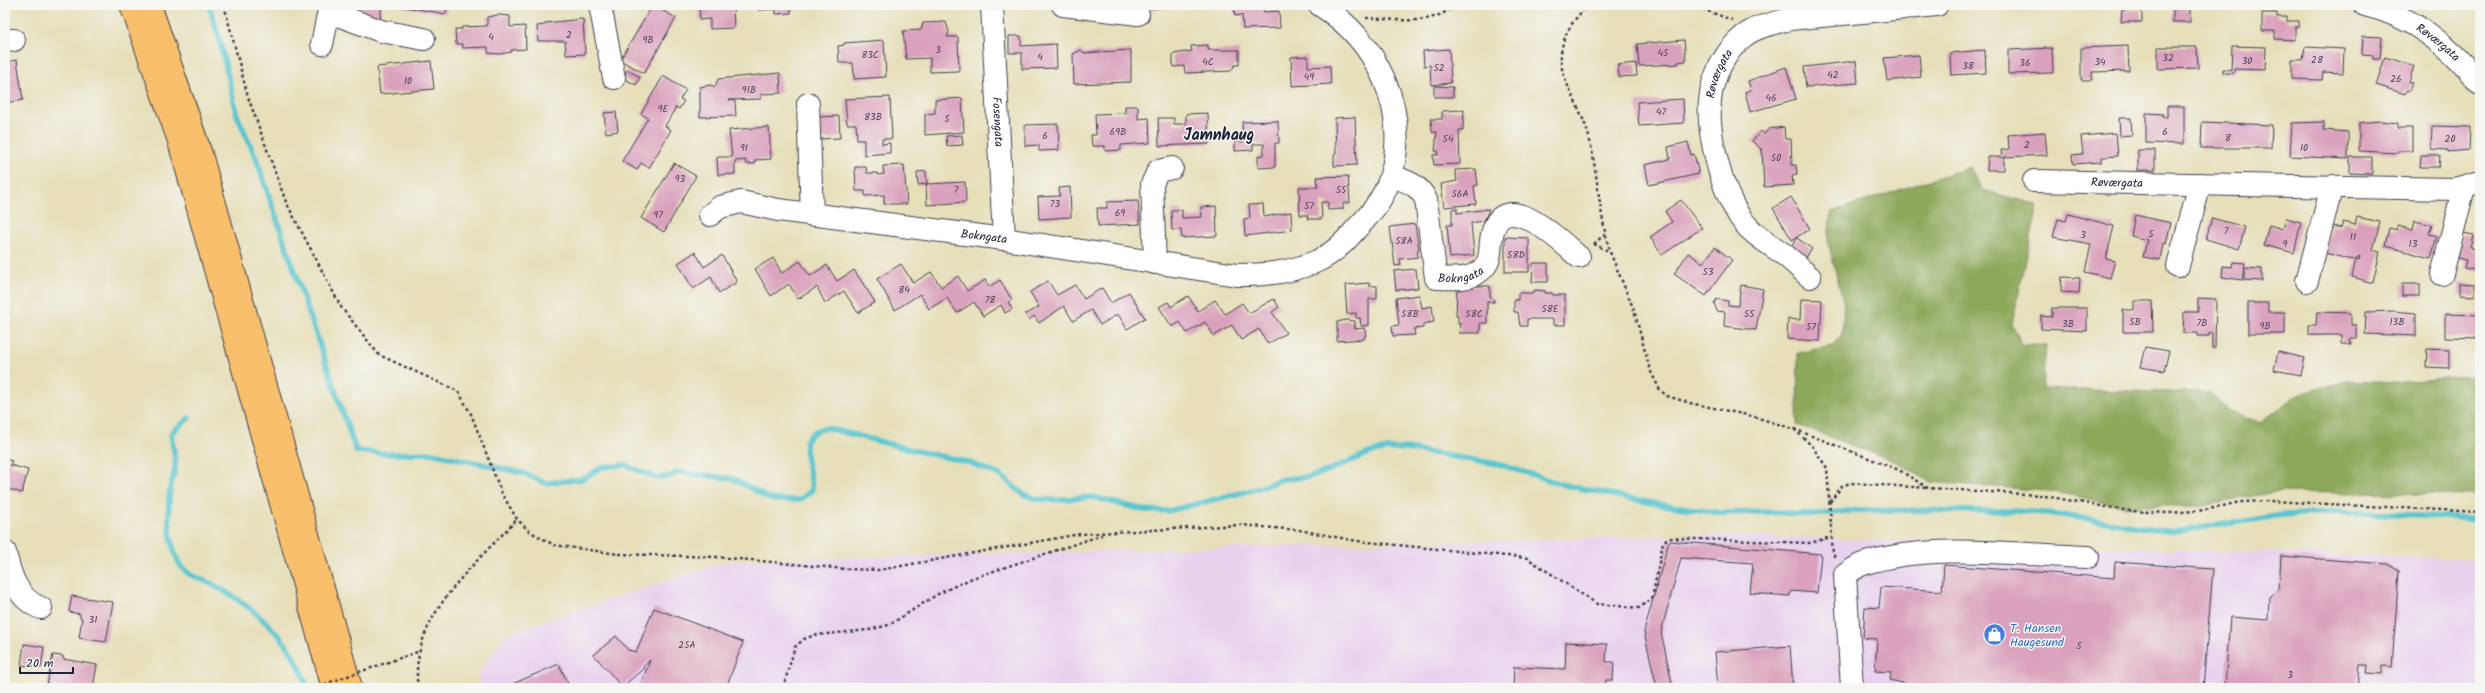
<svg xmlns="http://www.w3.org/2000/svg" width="2485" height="693" viewBox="0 0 2485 693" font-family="Kalam,sans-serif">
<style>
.built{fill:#e8d2ee}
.forest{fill:#8da85a;stroke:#58654a}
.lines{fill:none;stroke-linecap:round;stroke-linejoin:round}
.stream{stroke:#58c5cf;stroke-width:5.5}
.building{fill:#daa1bc}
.minor-casing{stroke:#3f3e4e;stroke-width:24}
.major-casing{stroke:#3f3e4e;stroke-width:24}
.path{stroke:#3f3e4e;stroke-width:2.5;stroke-dasharray:3 3;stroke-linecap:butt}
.minor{stroke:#fff;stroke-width:22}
.major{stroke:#f8bf6c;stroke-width:22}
.path-bridge{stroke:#3f3e4e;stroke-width:2.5;stroke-dasharray:3 3;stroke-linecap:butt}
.labels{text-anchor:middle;stroke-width:3;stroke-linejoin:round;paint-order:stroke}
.number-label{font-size:10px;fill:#50425b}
.street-label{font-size:12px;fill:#22223b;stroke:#f6f6f2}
.shop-label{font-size:12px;fill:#366cbe;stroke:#f6f6f2;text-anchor:start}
.district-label{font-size:16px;font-weight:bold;fill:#22223b;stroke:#f6f6f2}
</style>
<rect width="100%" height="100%" fill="#f6f6f2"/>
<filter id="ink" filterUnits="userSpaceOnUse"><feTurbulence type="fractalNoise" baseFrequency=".025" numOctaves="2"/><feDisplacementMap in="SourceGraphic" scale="8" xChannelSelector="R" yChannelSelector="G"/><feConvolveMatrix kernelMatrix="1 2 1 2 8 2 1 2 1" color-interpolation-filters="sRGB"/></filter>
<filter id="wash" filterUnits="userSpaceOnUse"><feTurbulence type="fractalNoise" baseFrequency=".012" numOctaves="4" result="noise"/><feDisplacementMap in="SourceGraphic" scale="16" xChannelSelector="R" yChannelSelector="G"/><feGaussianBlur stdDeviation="0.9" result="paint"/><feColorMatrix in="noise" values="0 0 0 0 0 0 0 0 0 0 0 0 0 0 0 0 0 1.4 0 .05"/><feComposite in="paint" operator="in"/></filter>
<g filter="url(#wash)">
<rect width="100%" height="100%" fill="#e6dfba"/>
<path class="built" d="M1714 535 2480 559V688H481L478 674 506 634 728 561Z"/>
<path class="forest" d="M1970 167 1982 190 2038 205 2012 324 2022 344 2046 346 2042 389 2211 393 2230 412 2260 423 2298 394 2347 381 2397 383 2480 374V495L2276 492 2195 506H2126L2049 491 1930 482 1899 463 1797 425 1798 353 1832 346 1842 334 1844 305 1828 241 1831 212Z"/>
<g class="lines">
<g class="stream">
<path d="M209 5 220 42 237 115 256 158 356 451 392 454 432 453 523 473 545 483 583 479 602 467 625 465 657 478 671 476 677 472 734 479 768 498 775 500H800L812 490C812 466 790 433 827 428L917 451 968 462 1000 475 1023 494 1036 499 1054 500 1092 497 1144 510 1168 511 1256 489 1283 479 1309 477 1330 470 1369 453 1387 449H1407L1498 464 1565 485 1657 504 1721 513 1773 512 1811 515 1859 510 2013 511 2048 513 2174 532 2283 515 2329 512 2420 515 2480 520"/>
<path d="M189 418 171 433C172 443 175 453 175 463 176 472 171 481 170 490 167 512 169 541 178 561 185 576 198 577 212 584 253 606 295 641 307 688"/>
</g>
</g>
<g id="blocks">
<g class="building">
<path d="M358 5H382L380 18 357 15Z"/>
<path d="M393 5H447L446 14Z"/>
<path d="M653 5 676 18 644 73 620 60Z"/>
<path d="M699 5H733L734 28 710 29V19L700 20Z"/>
<path d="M757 5H791V13L776 14V9L758 10Z"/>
<path d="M1147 5H1182V6L1147 9Z"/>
<path d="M1234 5H1263L1264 12 1279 11 1280 28 1243 29 1242 15 1235 16Z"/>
<rect x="2173" y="9" width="17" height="13"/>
<path d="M2122 10H2142V22H2121Z"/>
<path d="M2262 13H2277V17H2287V21H2299V27H2295V40L2275 39V31H2262Z"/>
<path d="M498 15 510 16V27L525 26 526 49 511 50V52L500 54 488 53V47L463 48 462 44H456L455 29H462V27L487 26V17Z"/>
<path d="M583 19 585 54 566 55 565 41H538L537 26 545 25V23Z"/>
<path d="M946 22 949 32 947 37H958L959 71 930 72V58L906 59 903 31 921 30 923 23Z"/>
<path d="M1009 36H1021V46L1056 44 1057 68 1022 69V53H1009Z"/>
<path d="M2363 36 2382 37 2380 59H2373V55L2362 54Z"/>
<path d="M884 40 886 77 854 79 853 63H839L838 46 844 45V43Z"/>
<path d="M1684 40 1686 61 1678 62V64L1639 66 1637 44Z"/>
<path d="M1208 45V50H1239V65H1235L1231 71 1185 73 1184 66 1173 67V54L1192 51 1191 46Z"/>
<path d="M2128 46 2129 71 2092 72V80H2081V48Z"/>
<path d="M2232 46 2266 47 2265 70 2234 69V73H2223V69L2231 70Z"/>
<path d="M2158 47H2197L2198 68 2158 69Z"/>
<path d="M2305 47 2344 49 2343 73 2323 72 2322 80 2292 79V60H2303Z"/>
<path d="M2052 48 2053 73 2008 74V50Z"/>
<path d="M1449 49 1451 83 1431 85 1430 65 1424 66 1423 51Z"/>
<path d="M1081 50 1084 53 1131 50V82L1074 84 1073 54Z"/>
<path d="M1985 50 1986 73 1951 75 1950 53Z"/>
<path d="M1919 55 1921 77 1887 81 1884 58Z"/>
<path d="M1308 56V67L1330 66 1331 84 1292 86 1291 57Z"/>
<path d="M2385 57 2414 66 2409 82 2413 83 2410 91 2407 90 2405 94 2376 85Z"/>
<path d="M17 60 23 100 5 103V62Z"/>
<path d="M431 61 434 89 380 94 377 67Z"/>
<path d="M1856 61 1858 83 1806 87 1804 67Z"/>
<path d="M1636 63 1637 76 1619 77 1618 65Z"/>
<path d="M1786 67 1796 99 1750 112 1745 92 1751 90 1748 81Z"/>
<path d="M627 70 640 77 636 85 623 78Z"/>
<path d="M780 73 781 93 761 94V99L729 100 735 101 736 116 700 117V87L711 85 715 87 718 79 728 78Z"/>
<path d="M663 76 686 90 680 99 684 101 679 109 676 107 665 126 671 130 649 168 641 163 637 170 622 161 648 118 641 114Z"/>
<path d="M1434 86 1453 87V97H1434Z"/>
<path d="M890 97 892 139H882V144L890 143V153L864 155V140H857L856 124H847L845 99Z"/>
<path d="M962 98 964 132 925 135V114L935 113V100Z"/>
<path d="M1683 99 1684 123 1639 126 1637 102Z"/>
<path d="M1125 106H1138V119L1149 118 1150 143 1121 145V150L1105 151V146H1092L1091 135H1096L1095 114 1125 113Z"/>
<path d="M2167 106H2184V144L2146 143V113L2163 114V117H2167Z"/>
<path d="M1464 110 1463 130H1459L1460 164 1434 165 1433 155H1438V151H1435L1437 132H1432L1431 119H1442V111Z"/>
<path d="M616 112 618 131 606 133 604 113Z"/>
<path d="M1208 113 1209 144 1159 146 1158 118H1174V124H1186V114Z"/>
<path d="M839 116 840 138 819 139 818 117Z"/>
<path d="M1355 117 1357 165 1334 166V155L1336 154 1335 118Z"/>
<path d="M2119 118H2131L2132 135 2120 136Z"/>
<path d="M1278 121 1279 143H1275V167L1258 168V156L1264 155V144H1253V150L1235 151V142H1243L1242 122Z"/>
<path d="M2380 121 2398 123V128H2412V151H2398V153L2359 151V123Z"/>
<path d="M2202 122 2272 125 2271 148H2201Z"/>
<path d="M2324 122V130L2348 132V159L2290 156 2292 123Z"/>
<path d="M1058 124 1059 150 1039 151V145L1025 146V125Z"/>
<path d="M2432 126 2470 127 2469 150 2448 152V150L2431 149Z"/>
<path d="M769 127 771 159 755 160V164H746V160L735 161V174L718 175 717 157H732L729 130Z"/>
<path d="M1784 127 1785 139H1791L1792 165H1796L1797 174 1792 175 1793 185 1764 187 1762 150 1752 141 1761 131 1764 134 1769 129Z"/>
<path d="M2045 132 2047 155 2004 157V170H1987L1988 157H2002L2001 150 2009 149 2008 135Z"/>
<path d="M2116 133 2118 156 2102 157V162L2073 164 2072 155 2083 154 2081 136Z"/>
<path d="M962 135 963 145 947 146 946 136Z"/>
<path d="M1688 142 1691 155 1694 154 1699 174 1649 185 1645 165 1670 159 1668 147Z"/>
<rect x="2138" y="150" width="17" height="20"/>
<path d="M2421 155H2440L2439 167H2420Z"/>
<path d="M2350 157H2372V174L2350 173Z"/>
<path d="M674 163 696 176 664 232 641 218Z"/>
<path d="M904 165 907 204H884V195L865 196V191H856L855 167H866L867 173H877L878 175 884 174 883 166Z"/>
<path d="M1476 169 1478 185 1474 186 1476 204 1444 207 1441 184 1457 181 1455 170Z"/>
<path d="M926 171 927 184 918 185 917 172Z"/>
<path d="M1348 176 1350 203H1343V209L1328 210V202H1321L1322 219H1308L1307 215H1300L1299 187H1318L1317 177Z"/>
<path d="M965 182 966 202 927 205 926 184Z"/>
<path d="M1070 187 1071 217 1039 219 1038 197 1060 196 1059 188Z"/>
<path d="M1791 197 1810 229 1792 240 1773 208Z"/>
<path d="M1681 200 1702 228 1662 255 1650 237 1672 222 1665 211Z"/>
<path d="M1138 201 1140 224 1098 226 1097 208H1107V202Z"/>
<path d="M1263 204 1264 217 1291 212 1292 230 1245 236 1244 219 1250 218 1249 205Z"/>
<path d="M1216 206 1217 236 1182 238 1181 230H1172L1171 210H1182V218L1202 217 1201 207Z"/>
<path d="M1457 208V213L1489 209 1484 221 1471 223 1474 255 1450 258 1447 225H1452V209Z"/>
<path d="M2068 214 2114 226 2106 259 2115 261 2110 278 2085 272 2091 244 2053 237 2058 219 2066 221Z"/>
<path d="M2135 215 2171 223 2166 244 2163 243 2160 260 2143 257 2147 240 2131 236Z"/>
<path d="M2357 217 2380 222 2373 250 2380 252 2373 283 2352 277 2356 259 2359 260 2360 256 2353 260 2325 253 2332 226 2341 228 2343 222 2355 225Z"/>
<path d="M2212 218 2245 227 2239 249 2206 239Z"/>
<path d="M2286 218 2301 222 2294 253 2264 245 2269 225 2283 229Z"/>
<path d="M2415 221 2432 225 2429 234 2437 236 2431 258 2385 246 2389 228 2397 230 2398 226 2413 230Z"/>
<path d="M1415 224 1419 250H1417L1418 257 1400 259 1401 265 1395 266 1390 227Z"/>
<path d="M2463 233 2474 235 2471 248 2480 250V271L2464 268 2466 260 2458 258Z"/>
<path d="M1505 237 1529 238V272H1505Z"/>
<path d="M1797 238 1812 249 1804 259 1790 249Z"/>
<path d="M1715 247 1732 260 1706 296 1674 274 1688 253 1703 263Z"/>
<path d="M695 252 704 267 722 255 737 282 719 293 711 277 693 289 678 263Z"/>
<path d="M773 258 782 273 800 261 810 276 827 265 837 281 854 270 875 302 858 313 844 291 825 303 817 287 798 299 789 284 771 296 755 269Z"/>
<path d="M2233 262 2245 263 2242 280 2222 277 2223 266 2232 267Z"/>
<path d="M1533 263H1548V282H1532Z"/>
<path d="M901 264 913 283 931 272 941 287 958 276 967 291 985 280 989 287 1000 280 1012 300 1008 302 1012 309 1005 313 1001 305 983 316 974 302 957 313 947 298 929 309 920 294 895 310 877 279Z"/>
<path d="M2244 268 2262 269V281L2244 280Z"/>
<path d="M1416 269 1418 288 1396 290 1394 271Z"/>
<path d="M2062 277 2080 278 2079 293 2061 292Z"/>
<path d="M1048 281 1057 295 1075 285 1084 299 1102 288 1111 303 1129 292 1145 318 1127 329 1118 314 1100 325 1091 310 1073 321 1064 306 1039 323 1034 316 1029 320 1025 314 1039 307 1030 292Z"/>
<path d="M1369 283V286H1377V299H1369V325L1361 326 1360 318H1356V313L1347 314 1345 285Z"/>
<path d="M2459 283 2475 284V296L2459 295Z"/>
<rect x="2402" y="284" width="18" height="12"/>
<path d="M1741 285 1763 289 1756 330 1724 326 1725 312 1717 311 1714 303 1717 299 1728 301V305L1738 306Z"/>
<path d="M1469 286H1490V297L1494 300V302H1487V323H1480V333H1459L1460 323 1458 324V316H1456L1457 288Z"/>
<path d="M1534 290 1545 291V293H1552L1553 295H1565V325H1553V319H1527V326H1520L1518 312H1514V300H1518V293H1534Z"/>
<path d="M1419 295 1422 308 1432 306 1434 322 1423 324V328L1414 329 1415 335 1393 336 1392 326 1399 325 1396 298Z"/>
<path d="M1188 296 1198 311 1215 300 1225 314 1242 303 1249 313 1274 299 1279 307 1272 312 1286 333 1268 344 1259 329 1241 340 1232 325 1214 336 1205 322 1187 333 1180 322 1172 327 1159 307 1168 302 1171 307Z"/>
<path d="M2198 298 2216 299 2215 348H2212V333H2209V336H2198V333H2183L2184 312H2198Z"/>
<path d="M1801 299 1822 300 1820 341 1787 339 1788 319 1800 320Z"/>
<path d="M2134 301H2152L2153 332H2123V310H2134Z"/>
<path d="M2248 303H2268V312H2285V334H2248Z"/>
<path d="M2052 308H2087V331L2041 329V316L2052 317Z"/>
<path d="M2393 311 2416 313V336L2365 334 2366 312Z"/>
<path d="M2317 312 2351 313V325H2356V338H2350L2351 344H2342V335H2309V325H2316Z"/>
<path d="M2445 314 2480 315V338L2445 337Z"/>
<path d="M1346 320 1355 321V329L1364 328 1366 333 1364 339 1337 341V322Z"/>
<path d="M2145 347 2169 351 2164 371 2140 367Z"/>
<path d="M2427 349 2449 350V368L2426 367Z"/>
<path d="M2278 352 2305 358 2301 375 2274 370Z"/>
<path d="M5 459 12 461 10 465 28 470 22 493 5 488Z"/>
<path d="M1669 541 1821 554 1817 593 1790 591V596L1750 593 1753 563 1681 558 1661 632 1673 688H1657L1644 632Z"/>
<path d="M2281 556 2387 564 2399 571 2392 667 2382 666V674L2367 673 2368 665H2360L2358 688H2225L2230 617 2268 620 2269 597 2279 590Z"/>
<path d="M2115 562 2213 569 2203 688H1924L1890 680 1891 672 1875 671 1877 639 1863 638 1865 607 1879 608 1881 587 1942 591 1944 565 2114 578Z"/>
<path d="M72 596 113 602 106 642 79 638 82 618H80V614L69 612Z"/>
<path d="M654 608 743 642 726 688H653L641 684 650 660 643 667 644 668 622 687 594 655 616 636 628 650 636 652Z"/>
<path d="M1566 642 1607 644 1606 662H1614L1613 680H1606L1605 688H1513L1514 667 1565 669Z"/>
<path d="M24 644 44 647 41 668 21 665Z"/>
<path d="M1790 646 1793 688H1718L1715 652Z"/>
<path d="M53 655 63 656V659L97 665 93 688H63L47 684Z"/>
<path d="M559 664 570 688H503Z"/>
</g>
</g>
</g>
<g filter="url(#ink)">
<use href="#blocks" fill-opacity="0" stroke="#3f3e4e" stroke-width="1"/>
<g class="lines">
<defs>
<g id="minor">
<path d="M600 5 614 78"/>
<path id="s1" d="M992 5 1004 239"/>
<path d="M1063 5 1138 14"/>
<path id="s2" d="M2365 5C2413 16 2450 46 2480 84"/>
<path d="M330 12 381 31 424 39"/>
<path d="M5 41 14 40"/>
<path d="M322 44 330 5"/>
<path d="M808 104 812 215"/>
<path id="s3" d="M1391 176C1406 181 1419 184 1426 200L1436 278C1450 278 1468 281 1480 271 1493 262 1489 248 1492 235 1503 183 1561 242 1579 257"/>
<path id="s4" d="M2034 181 2454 189 2480 182"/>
<path id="s5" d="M710 215 720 207 741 202 778 210 1004 239 1237 275C1264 275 1289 273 1315 262 1330 256 1346 241 1357 228 1371 214 1386 194 1391 175 1410 109 1376 40 1320 5"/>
<path d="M1155 263 1152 184 1158 171 1172 168"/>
<path d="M2178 266 2200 184"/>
<path d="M2442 274 2464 187"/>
<path id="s6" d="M1810 277C1800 269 1792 260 1782 253 1768 243 1752 234 1742 220 1722 192 1707 136 1710 101 1712 77 1725 51 1744 36 1757 26 1775 23 1790 19L1937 5"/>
<path d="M2307 281 2332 186"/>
<path d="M5 552C10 575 18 600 41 608"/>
<path d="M1852 688 1845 575C1851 571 1857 566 1863 564 1929 542 2020 555 2088 557"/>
</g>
<g id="major">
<path d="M131 5 178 138 333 688"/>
<path d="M150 5 201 154 351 688"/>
</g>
</defs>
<use href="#minor" class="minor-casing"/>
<use href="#major" class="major-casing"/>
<g class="path">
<path d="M224 5 248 97 286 202 341 307 379 355 458 391 471 414 502 494 517 519 529 531 554 545 618 554 718 557 846 569 879 570 1080 534 1241 525 1299 530 1357 541 1527 558 1597 604 1639 608 1652 599 1663 542 1668 538 1809 543 1832 537"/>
<path d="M1590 5C1573 17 1559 40 1561 63 1563 83 1584 114 1589 137 1598 175 1599 214 1610 251"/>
<path d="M1691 5 1732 20"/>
<path d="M1366 18C1396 19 1431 27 1455 5"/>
<path d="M1594 244 1610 252 1634 310 1650 370 1660 390 1667 396 1690 403 1752 416 1794 429 1812 446 1827 468 1833 554 1836 559"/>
<path d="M1594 244 1605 234"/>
<path d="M1794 429 1899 470 1928 488 2039 495 2130 511 2168 513 2205 510 2240 502 2271 501 2480 512"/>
<path d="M1830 502 1842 486 1850 483 1928 488"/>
<path d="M403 657 420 651"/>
<path d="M418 688C408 618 475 565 517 519"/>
<path d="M783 688 795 647 804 639 815 635 869 630 889 625 938 594 970 579 1102 535"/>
</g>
<use href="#minor" class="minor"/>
<use href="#major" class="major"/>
<path class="path-bridge" d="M313 688 403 657"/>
</g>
</g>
<defs>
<symbol id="shop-disc" viewBox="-11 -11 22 22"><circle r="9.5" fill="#3f7fe0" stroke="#f6f6f2"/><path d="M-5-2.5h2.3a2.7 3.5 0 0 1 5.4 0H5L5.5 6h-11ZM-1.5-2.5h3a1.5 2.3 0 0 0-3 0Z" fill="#fff"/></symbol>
</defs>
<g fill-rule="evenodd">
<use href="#shop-disc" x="1982" y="622" width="25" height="25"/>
</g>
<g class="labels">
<g class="number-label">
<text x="569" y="38">2</text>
<text x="491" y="40">4</text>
<text x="648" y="43">9B</text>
<text x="938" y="53">3</text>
<text x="1663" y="56">45</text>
<text x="870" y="58">83C</text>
<text x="1040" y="60">4</text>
<text x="2168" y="61">32</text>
<text x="2317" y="63">28</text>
<text x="2247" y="64">30</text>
<text x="1208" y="65">4C</text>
<text x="2100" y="65">34</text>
<text x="2025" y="66">36</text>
<text x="1968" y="69">38</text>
<text x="1439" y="71">52</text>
<text x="1833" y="78">42</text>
<text x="1309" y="80">49</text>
<text x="2396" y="82">26</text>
<text x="408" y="84">10</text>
<text x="749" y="93">91B</text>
<text x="1771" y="101">46</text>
<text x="663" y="112">9E</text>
<text x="1661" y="115">47</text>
<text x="873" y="120">83B</text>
<text x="947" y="122">5</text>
<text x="1118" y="135">69B</text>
<text x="2165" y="135">6</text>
<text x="1045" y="139">6</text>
<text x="2228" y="141">8</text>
<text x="1448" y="142">54</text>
<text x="2450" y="142">20</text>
<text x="2027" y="148">2</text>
<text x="744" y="151">91</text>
<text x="2304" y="151">10</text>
<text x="1776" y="161">50</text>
<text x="680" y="182">93</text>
<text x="956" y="193">7</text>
<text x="1341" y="193">55</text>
<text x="1460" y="197">56A</text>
<text x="1055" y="207">73</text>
<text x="1309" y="209">57</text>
<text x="1120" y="216">69</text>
<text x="658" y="218">97</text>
<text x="2226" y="234">7</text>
<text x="2151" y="237">5</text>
<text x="2083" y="238">3</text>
<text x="2353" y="240">11</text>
<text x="1404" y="244">58A</text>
<text x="2285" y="247">9</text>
<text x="2413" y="247">13</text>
<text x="1516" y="258">58D</text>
<text x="1708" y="275">53</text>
<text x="904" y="293">84</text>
<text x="990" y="303">78</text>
<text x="1550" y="312">58E</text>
<text x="1410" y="317">58B</text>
<text x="1474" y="317">58C</text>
<text x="1749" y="317">55</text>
<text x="2135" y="325">5B</text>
<text x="2397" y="325">13B</text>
<text x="2202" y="326">7B</text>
<text x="2068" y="327">3B</text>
<text x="2265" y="329">9B</text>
<text x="1811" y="330">57</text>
<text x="93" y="623">31</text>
<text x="687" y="648">25A</text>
<text x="2079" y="649">5</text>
<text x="2290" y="678">3</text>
</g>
<g class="street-label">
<text dy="4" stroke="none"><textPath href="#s2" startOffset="83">Røværgata</textPath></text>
<text dy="4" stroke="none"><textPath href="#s6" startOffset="243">Røværgata</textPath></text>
<text dy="4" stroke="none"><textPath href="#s1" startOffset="117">Fosengata</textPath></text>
<text dy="4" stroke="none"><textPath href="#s4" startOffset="83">Røværgata</textPath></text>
<text dy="4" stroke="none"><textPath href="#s5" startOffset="280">Bokngata</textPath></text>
<text dy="4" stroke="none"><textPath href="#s3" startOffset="148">Bokngata</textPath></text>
</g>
<g class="shop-label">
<text x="2010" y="632">T. Hansen<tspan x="2010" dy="14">Haugesund</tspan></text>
</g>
<g class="district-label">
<text x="1219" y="140">Jamnhaug</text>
</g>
</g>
<rect width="2485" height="693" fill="none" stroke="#f6f6f2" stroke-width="20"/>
<path d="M20 667v6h53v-6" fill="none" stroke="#22223b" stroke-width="2"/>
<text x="26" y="667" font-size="12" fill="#22223b" stroke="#f6f6f2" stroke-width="3" paint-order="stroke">20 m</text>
</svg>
